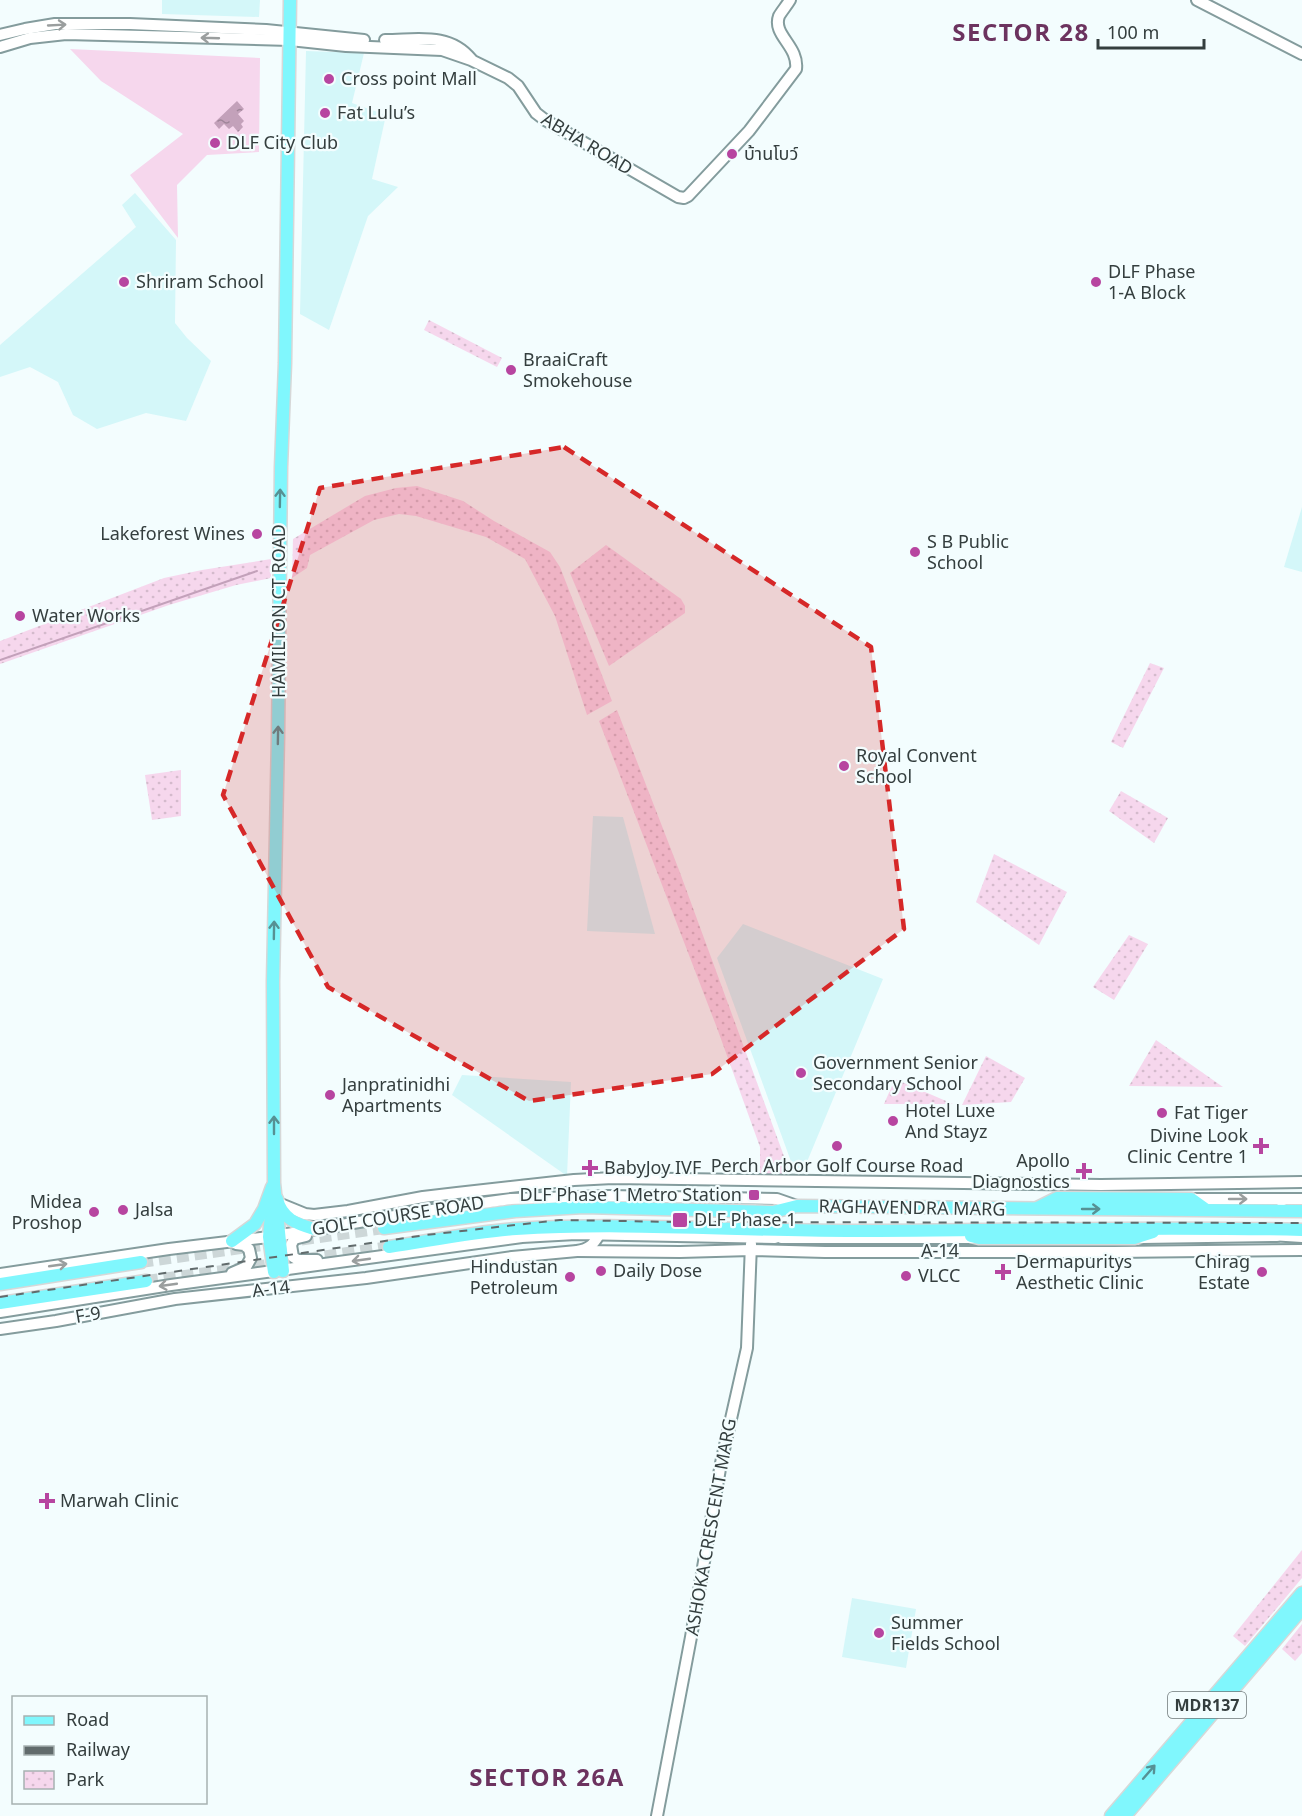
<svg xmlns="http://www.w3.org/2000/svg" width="1302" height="1816" viewBox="0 0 1302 1816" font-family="Georgia,'Noto Sans Thai',serif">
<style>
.built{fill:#d4f7f9}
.green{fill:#f6d7ed}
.park{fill:url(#park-dots)}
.water{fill:url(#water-ripples)}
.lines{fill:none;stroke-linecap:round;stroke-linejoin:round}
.stream{stroke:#c3a1ba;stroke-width:2}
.major-tunnel{stroke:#cdd7d8;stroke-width:12;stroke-dasharray:12 6;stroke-linecap:butt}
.minor-casing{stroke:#849c9d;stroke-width:14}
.major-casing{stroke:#d6d8d8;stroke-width:15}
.minor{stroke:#fff;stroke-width:10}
.major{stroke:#80f7fd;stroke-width:12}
.rail{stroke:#616b6c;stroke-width:2;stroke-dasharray:8 8;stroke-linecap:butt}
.oneway{stroke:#9a9e9e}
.oneway2{stroke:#569194}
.marked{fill:#d62828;fill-opacity:0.2;stroke:#d62828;stroke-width:4.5;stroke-dasharray:12 8;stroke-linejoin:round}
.poi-dot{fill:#b745a0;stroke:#f3fdfe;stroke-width:2}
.labels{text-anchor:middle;stroke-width:4.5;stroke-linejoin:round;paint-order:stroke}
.shield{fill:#f3fdfe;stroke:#6d7778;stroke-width:1.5}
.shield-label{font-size:16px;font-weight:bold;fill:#343e3e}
.poi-label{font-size:18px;fill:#343e3e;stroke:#f3fdfe;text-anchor:start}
.street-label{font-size:18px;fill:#343e3e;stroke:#f3fdfe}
.district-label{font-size:24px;font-weight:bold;letter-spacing:1.5px;fill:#6c335f;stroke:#f3fdfe}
</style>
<defs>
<pattern id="park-dots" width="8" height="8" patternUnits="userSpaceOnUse" patternTransform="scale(1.5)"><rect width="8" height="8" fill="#f6d7ed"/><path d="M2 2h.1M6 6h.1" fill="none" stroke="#d4bacc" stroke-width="1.8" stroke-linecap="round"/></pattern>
<pattern id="water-ripples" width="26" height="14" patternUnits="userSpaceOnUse" patternTransform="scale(1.5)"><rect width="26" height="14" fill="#c3a1ba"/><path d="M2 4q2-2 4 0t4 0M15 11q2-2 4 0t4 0" fill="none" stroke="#9f8599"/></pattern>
</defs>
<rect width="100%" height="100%" fill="#f3fdfe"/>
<g class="built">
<path d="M162 0H260L259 17 162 14Z"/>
<path d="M306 51 364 53 352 103 386 115 372 179 398 187 368 216 329 330 300 314Z"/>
<path d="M135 193 176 240 175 323 187 338 211 361 186 421 146 413 97 429 73 415 58 382 30 367 0 377V345L136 227 122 205Z"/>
<path d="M1302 507V572L1284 567Z"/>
<path d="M593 816 623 817 655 934 587 931Z"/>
<path d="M743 924 883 979 804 1169 793 1167 717 958Z"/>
<path d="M462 1075 571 1082 567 1176 452 1095Z"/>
<path d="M852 1598 916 1609 906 1668 842 1657Z"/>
</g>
<path class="green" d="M70 49 260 58 259 152 207 155 177 185 178 238 130 175 183 134 101 81Z"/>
<g class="park">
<path d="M429 320 502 358 497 367 424 330Z"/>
<path d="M417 486 463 501 494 521 550 552 560 567 612 701 587 715 555 616 525 559 486 537 416 516 399 514 374 520 310 555 307 568 292 578 293 539 365 496 396 488Z"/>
<path d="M606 545 681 599 685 606V613L609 666 570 573Z"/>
<path d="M271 559V578L236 585 169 605 0 664V641L8 638 164 578 202 570Z"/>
<path d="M1150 663 1164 668 1123 748 1111 742Z"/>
<path d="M617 710 679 870 792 1178 760 1174V1147L717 1028 599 721Z"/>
<path d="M181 770V816L152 820 145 775Z"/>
<path d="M1121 791 1168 818 1154 843 1109 811Z"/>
<path d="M994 854 1067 892 1039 945 976 902Z"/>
<path d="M1129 935 1148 944 1114 1000 1093 987Z"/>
<path d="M1156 1040 1223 1087 1129 1086Z"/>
<path d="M986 1056 1025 1078 1011 1102 962 1105Z"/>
<path d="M895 1079 953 1104H884Z"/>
<path d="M1302 1550V1578L1245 1646 1233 1636Z"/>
<path d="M1302 1624V1653L1295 1661 1282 1649Z"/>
</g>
<path class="water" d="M237 101 244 109 238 114 244 121 241 124 243 127 238 132 233 126 229 129 224 124 219 129 214 123Z"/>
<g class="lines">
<path class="stream" d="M0 660 257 571"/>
<g class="major-tunnel">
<path d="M307 1259 389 1247"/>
<path d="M141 1262 384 1228"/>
<path d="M146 1281 284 1263"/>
</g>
<defs>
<g id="minor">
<path d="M1197 0 1302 54"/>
<path d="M0 35 25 29 55 24H130L266 30 364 40"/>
<path d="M385 40C417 40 449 32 471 59"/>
<path d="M0 47 30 38 66 34 290 40 346 46 442 50 471 60 508 78 518 86 536 113 545 120 678 197 684 198 688 196 749 131 796 69C799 46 772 35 779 16 782 11 787 5 790 0"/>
<path d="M1191 1199H1285"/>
<path d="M1281 1201 1285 1199H1302"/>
<path d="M278 1203 305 1214 314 1215 348 1211 423 1197 457 1193 574 1180 613 1178 1101 1185 1302 1182"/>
<path d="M1269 1235 1302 1237"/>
<path d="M306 1236 294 1239 291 1245 293 1257 298 1260H317"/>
<path d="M781 1238H978"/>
<path d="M1142 1238 1277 1236"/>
<path d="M577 1251 680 1252 751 1250 825 1252H1114L1302 1250"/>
<path d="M232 1273 246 1267 251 1258 249 1249 244 1245 236 1244"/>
<path d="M0 1274 169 1249 269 1237 425 1211 511 1199 609 1196 777 1199 797 1206"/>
<path d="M0 1312 171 1285 522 1237 576 1234 775 1238 791 1231"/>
<path d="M0 1329 56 1321 175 1299 366 1278 512 1257 577 1251C589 1249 593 1245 599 1235"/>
<path d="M657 1816 691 1637 721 1463 747 1348 751 1244"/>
</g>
<g id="major">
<path d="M277 1199C282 1219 297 1224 314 1229"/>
<path d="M1037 1208 1057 1198 1191 1199 1205 1209"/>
<path d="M271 1214 269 1237 274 1272"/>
<path d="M384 1228 515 1211 584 1207 773 1212 797 1206 1302 1211"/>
<path d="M971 1236 979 1238H1134L1153 1232"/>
<path d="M232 1241 255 1224 264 1209 272 1187"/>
<path d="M389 1247C430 1241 474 1232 516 1229 626 1222 737 1231 847 1231 999 1231 1150 1226 1302 1230"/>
<path d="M283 1271 274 1183 273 982 278 735 281 467 285 363 290 0"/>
<path d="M0 1284 141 1262"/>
<path d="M0 1303 146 1281"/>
<path d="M1111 1816 1302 1593"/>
<path d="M1125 1816 1302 1609"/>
</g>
</defs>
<use href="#minor" class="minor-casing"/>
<use href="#major" class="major-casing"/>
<use href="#minor" class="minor"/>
<use href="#major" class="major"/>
<path class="rail" d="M0 1297 426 1235 560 1220 680 1222 1302 1223"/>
</g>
<defs><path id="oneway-shaft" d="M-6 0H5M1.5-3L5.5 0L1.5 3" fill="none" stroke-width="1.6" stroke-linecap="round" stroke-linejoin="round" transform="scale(1.5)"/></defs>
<g class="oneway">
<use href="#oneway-shaft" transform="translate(57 25) rotate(-3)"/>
<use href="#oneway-shaft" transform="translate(210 38) rotate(-178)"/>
<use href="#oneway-shaft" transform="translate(1238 1199)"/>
<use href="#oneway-shaft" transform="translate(361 1260) rotate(172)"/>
<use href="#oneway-shaft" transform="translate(58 1265) rotate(-8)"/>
<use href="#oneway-shaft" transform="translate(168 1285) rotate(172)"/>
</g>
<g class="oneway2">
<use href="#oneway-shaft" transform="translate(280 498) rotate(-89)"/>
<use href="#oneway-shaft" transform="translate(278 735) rotate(-89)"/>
<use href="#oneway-shaft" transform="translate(274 930) rotate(-89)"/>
<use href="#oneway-shaft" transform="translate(274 1125) rotate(-90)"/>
<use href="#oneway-shaft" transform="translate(1091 1209)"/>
<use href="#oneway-shaft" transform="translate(1149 1772) rotate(-49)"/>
</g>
<path class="marked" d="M564 447 871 647 904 929 712 1074 529 1101 328 987 223 795 320 488Z"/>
<g class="poi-dot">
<circle cx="329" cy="79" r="6"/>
<circle cx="325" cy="113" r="6"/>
<circle cx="215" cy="143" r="6"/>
<circle cx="732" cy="154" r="6"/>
<circle cx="124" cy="282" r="6"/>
<circle cx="1096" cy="282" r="6"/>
<circle cx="511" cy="370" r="6"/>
<circle cx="257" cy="534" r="6"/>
<circle cx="915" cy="552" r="6"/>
<circle cx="20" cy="616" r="6"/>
<circle cx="844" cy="766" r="6"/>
<circle cx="801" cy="1073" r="6"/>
<circle cx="330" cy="1095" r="6"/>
<circle cx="1162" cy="1113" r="6"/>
<circle cx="893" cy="1121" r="6"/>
<circle cx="837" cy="1146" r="6"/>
<path d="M1258 1137h6v6h6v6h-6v6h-6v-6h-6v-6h6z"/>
<path d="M587 1159h6v6h6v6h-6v6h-6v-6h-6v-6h6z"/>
<path d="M1081 1162h6v6h6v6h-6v6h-6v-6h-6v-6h6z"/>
<rect x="748" y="1189" width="12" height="12" rx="3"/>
<circle cx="123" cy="1210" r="6"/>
<circle cx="94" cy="1212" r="6"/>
<rect x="672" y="1212" width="16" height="16" rx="3"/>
<circle cx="601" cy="1271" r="6"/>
<path d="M1000 1263h6v6h6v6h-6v6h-6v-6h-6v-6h6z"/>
<circle cx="1262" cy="1272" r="6"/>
<circle cx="906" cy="1276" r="6"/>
<circle cx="570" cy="1277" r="6"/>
<path d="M44 1492h6v6h6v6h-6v6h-6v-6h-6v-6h6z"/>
<circle cx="879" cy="1633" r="6"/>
</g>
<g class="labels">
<rect class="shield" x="1168" y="1692" width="78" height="26" rx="4.5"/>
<g class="shield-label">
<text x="1207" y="1711">MDR137</text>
</g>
<g class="poi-label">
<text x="341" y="85">Cross point Mall</text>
<text x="337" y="119">Fat Lulu’s</text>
<text x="227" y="149">DLF City Club</text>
<text x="744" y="160">บ้านโบว์</text>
<text x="1108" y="278">DLF Phase<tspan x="1108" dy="21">1-A Block</tspan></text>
<text x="136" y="288">Shriram School</text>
<text x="523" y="366">BraaiCraft<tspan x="523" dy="21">Smokehouse</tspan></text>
<text x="245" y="540" text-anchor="end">Lakeforest Wines</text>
<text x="927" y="548">S B Public<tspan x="927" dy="21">School</tspan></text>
<text x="32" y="622">Water Works</text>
<text x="856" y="762">Royal Convent<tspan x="856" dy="21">School</tspan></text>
<text x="813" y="1069">Government Senior<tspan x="813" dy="21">Secondary School</tspan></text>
<text x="342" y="1091">Janpratinidhi<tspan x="342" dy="21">Apartments</tspan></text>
<text x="905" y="1117">Hotel Luxe<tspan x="905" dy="21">And Stayz</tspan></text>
<text x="1174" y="1119">Fat Tiger</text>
<text x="1248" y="1142" text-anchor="end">Divine Look<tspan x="1248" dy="21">Clinic Centre 1</tspan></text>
<text x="1070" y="1167" text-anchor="end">Apollo<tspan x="1070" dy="21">Diagnostics</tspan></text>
<text x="837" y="1172" text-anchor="middle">Perch Arbor Golf Course Road</text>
<text x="604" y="1174">BabyJoy IVF</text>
<text x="742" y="1201" text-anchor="end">DLF Phase 1 Metro Station</text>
<text x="82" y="1208" text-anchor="end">Midea<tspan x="82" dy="21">Proshop</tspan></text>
<text x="135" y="1216">Jalsa</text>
<text x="694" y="1226">DLF Phase 1</text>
<text x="1016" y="1268">Dermapuritys<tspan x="1016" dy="21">Aesthetic Clinic</tspan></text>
<text x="1250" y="1268" text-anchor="end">Chirag<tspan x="1250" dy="21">Estate</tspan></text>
<text x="558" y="1273" text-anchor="end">Hindustan<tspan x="558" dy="21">Petroleum</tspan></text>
<text x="613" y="1277">Daily Dose</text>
<text x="918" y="1282">VLCC</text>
<text x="60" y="1507">Marwah Clinic</text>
<text x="891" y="1629">Summer<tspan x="891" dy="21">Fields School</tspan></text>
</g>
<g class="street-label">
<text transform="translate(587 144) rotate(31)" y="6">ABHA ROAD</text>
<text transform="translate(279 611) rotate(-90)" y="6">HAMILTON CT ROAD</text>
<text transform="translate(912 1208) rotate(1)" y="6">RAGHAVENDRA MARG</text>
<text transform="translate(398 1216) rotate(-9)" y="6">GOLF COURSE ROAD</text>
<text x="940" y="1257">A-14</text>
<text transform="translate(271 1289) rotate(-7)" y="6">A-14</text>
<text transform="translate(88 1315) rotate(-10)" y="6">F-9</text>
<text transform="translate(711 1527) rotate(-80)" y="6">ASHOKA CRESCENT MARG</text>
</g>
<g class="district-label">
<text x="1021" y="41">SECTOR 28</text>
<text x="547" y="1786">SECTOR 26A</text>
</g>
</g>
<rect x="12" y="1696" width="195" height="108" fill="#f3fdfe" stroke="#a7b1b1" stroke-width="1.5"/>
<rect x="24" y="1716" width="30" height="9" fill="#80f7fd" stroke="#a7b1b1" stroke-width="1.5"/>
<text x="66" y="1726" font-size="18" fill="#343e3e">Road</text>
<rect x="24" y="1746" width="30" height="9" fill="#616b6c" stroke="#a7b1b1" stroke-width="1.5"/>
<text x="66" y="1756" font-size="18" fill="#343e3e">Railway</text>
<rect x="24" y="1771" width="30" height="18" fill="url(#park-dots)" stroke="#a7b1b1" stroke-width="1.5"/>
<text x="66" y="1786" font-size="18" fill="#343e3e">Park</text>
<path d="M1098 39v9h106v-9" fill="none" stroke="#343e3e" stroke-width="3"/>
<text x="1107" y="39" font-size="18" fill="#343e3e" stroke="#f3fdfe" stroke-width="4.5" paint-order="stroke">100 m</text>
</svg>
